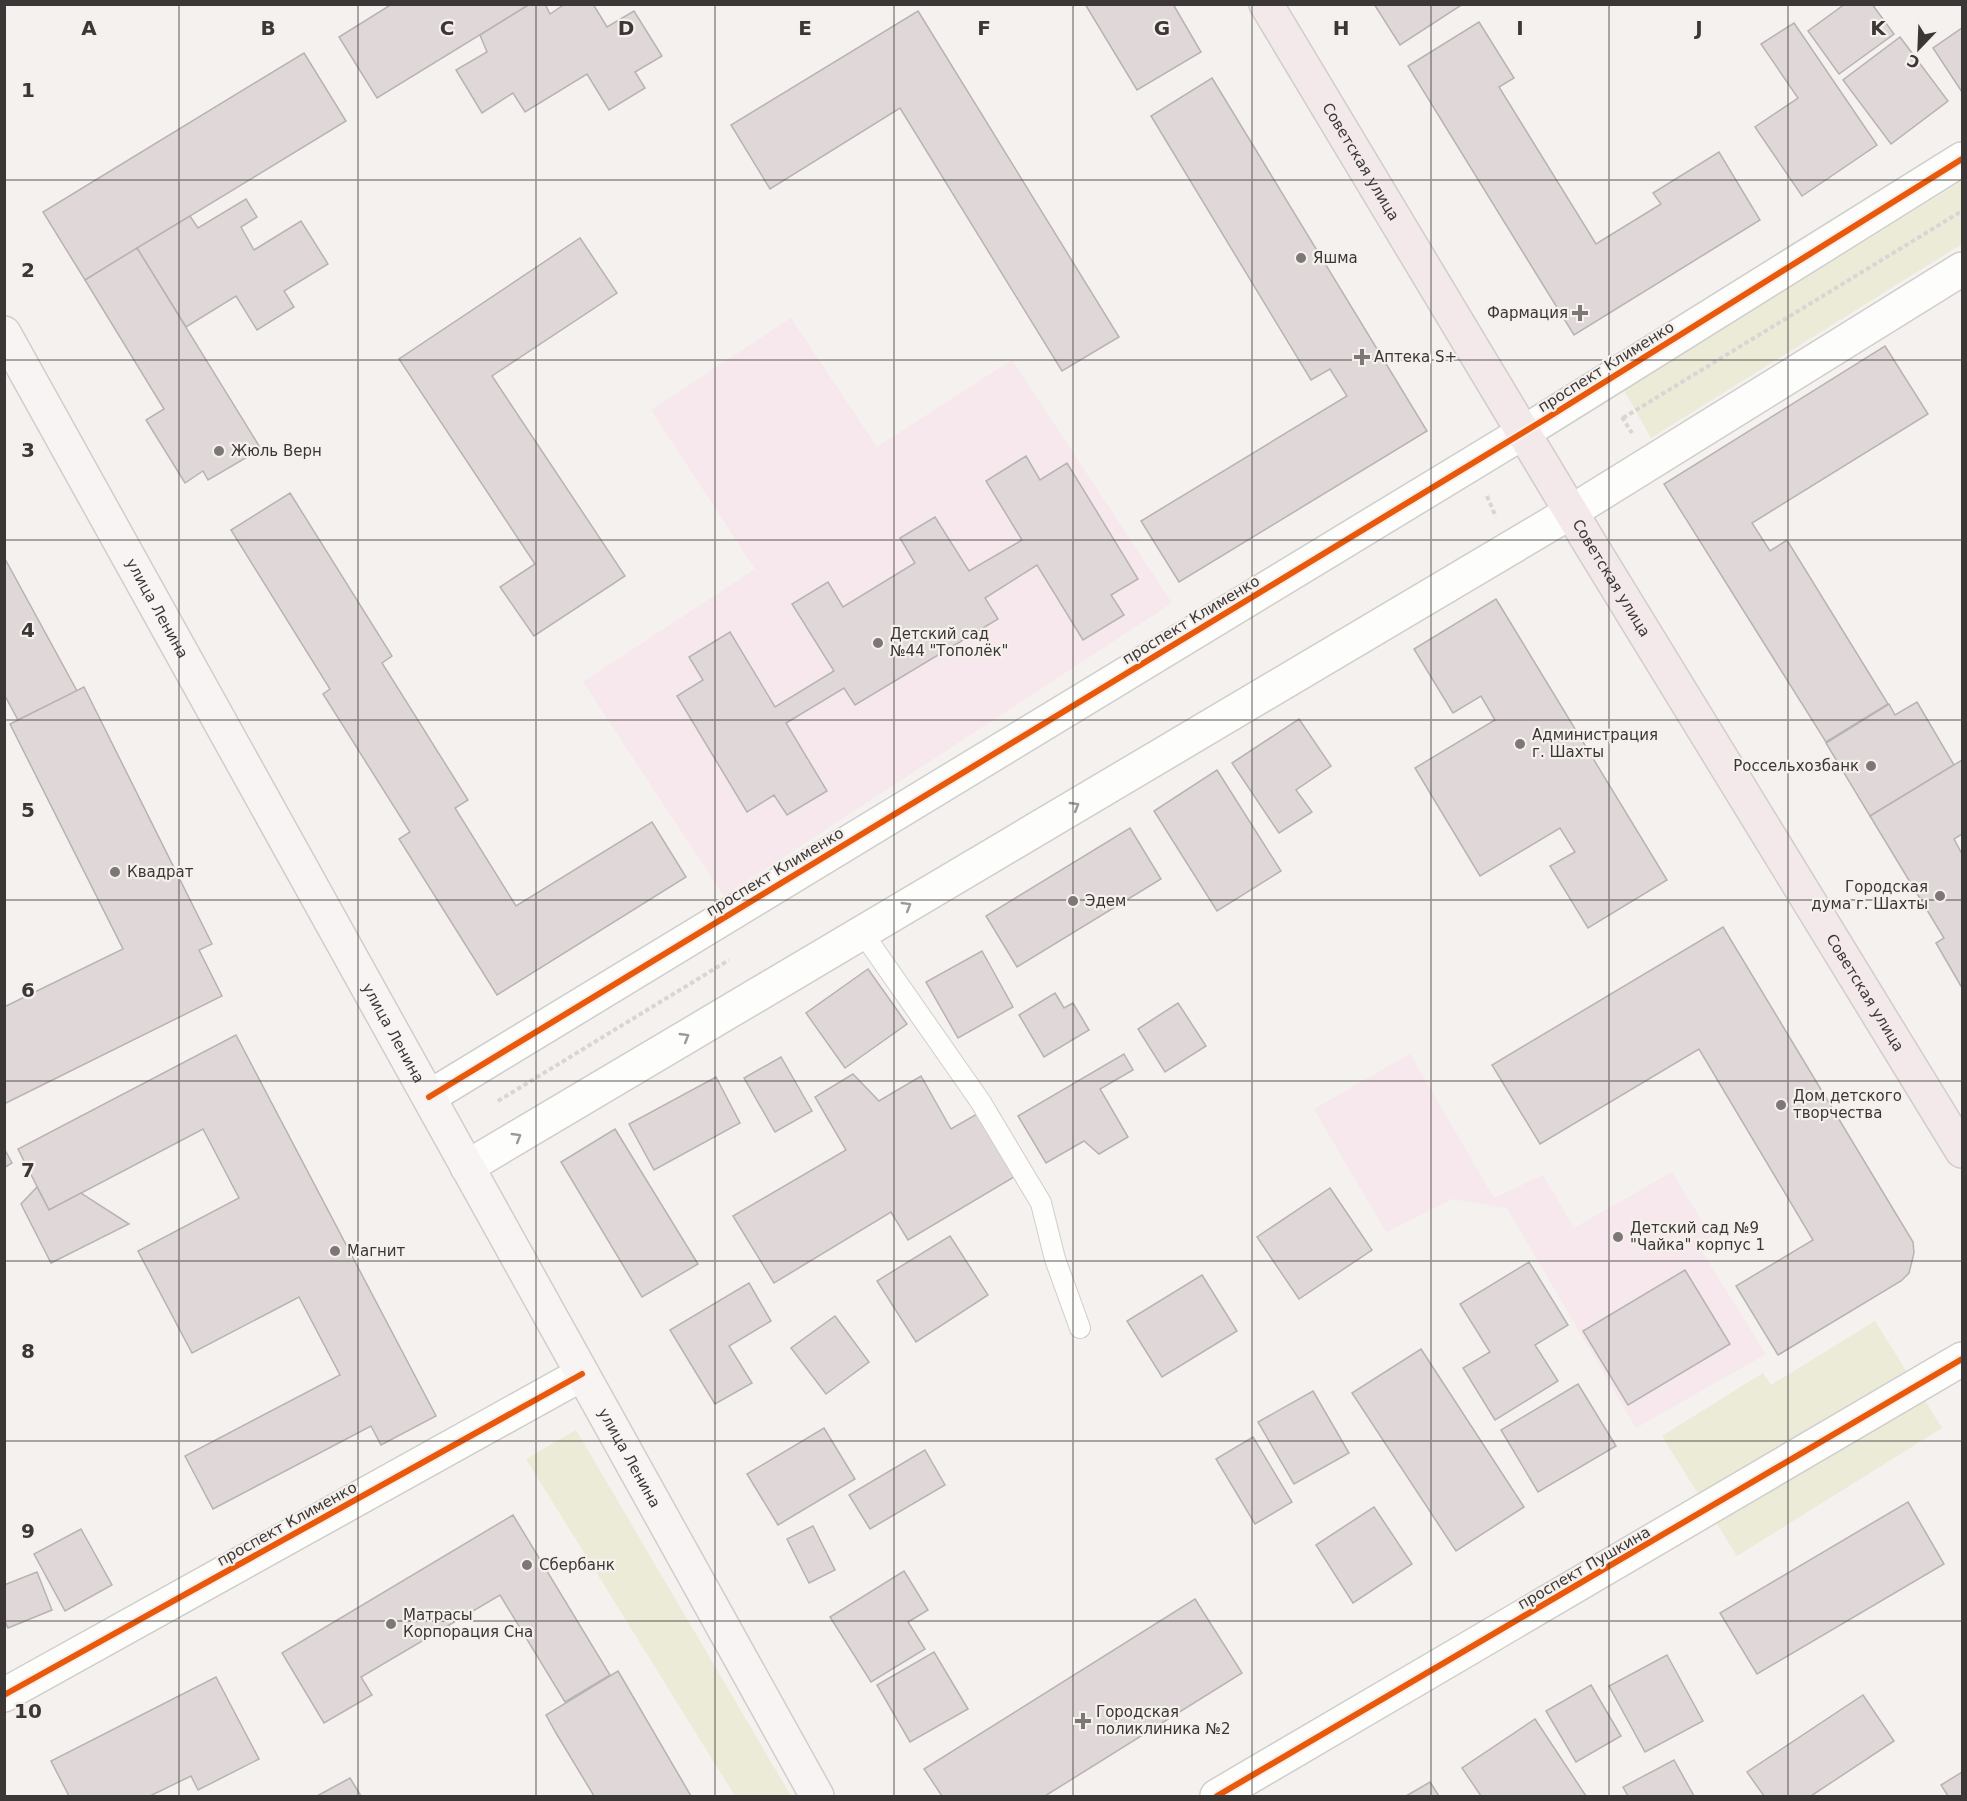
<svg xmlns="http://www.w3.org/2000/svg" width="1967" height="1801" viewBox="0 0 1967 1801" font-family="'DejaVu Sans',sans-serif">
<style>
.education{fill:#f6e8ec}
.green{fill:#ebebd7}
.building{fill:#e0d7d9;stroke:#b6b4b3;stroke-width:1.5}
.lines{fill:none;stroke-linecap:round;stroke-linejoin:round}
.service-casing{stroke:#d0cecb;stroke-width:22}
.minor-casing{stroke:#d0cecb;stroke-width:36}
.secondary-casing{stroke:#d0cecb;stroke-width:36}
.primary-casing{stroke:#d0cecd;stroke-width:36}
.path{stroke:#d7d6d5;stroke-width:4;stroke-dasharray:4.5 3;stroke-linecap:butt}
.service{stroke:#fdfdfc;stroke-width:20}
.minor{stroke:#fdfdfc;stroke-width:33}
.secondary{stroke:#f8f4f3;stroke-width:33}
.primary{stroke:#f3e9ea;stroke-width:33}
.cycleway-casing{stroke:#f6f0ec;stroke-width:10}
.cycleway{stroke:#e8590c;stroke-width:6}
.oneway{stroke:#9c9a99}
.grid{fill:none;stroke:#3a3736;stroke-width:1.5;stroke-opacity:0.55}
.poi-dot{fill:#7b7876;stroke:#f6f0ec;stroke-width:2}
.labels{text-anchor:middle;stroke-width:4.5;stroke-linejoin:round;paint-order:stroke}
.street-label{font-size:15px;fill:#3a3736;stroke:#f6f0ec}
.poi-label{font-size:15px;fill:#3a3736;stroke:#f6f0ec;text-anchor:start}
.grid-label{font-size:20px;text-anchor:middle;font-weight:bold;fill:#3a3736;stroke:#f6f0ec;stroke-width:4.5;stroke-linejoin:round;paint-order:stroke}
</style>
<rect width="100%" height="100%" fill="#f4f1ee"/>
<g class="education">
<path d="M791 318 877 447 1012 360 1172 603 724 896 583 682 755 569 651 410Z"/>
<path d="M1410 1054 1494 1198 1543 1175 1574 1228 1672 1172 1715 1242 1702 1252 1766 1354 1636 1428 1507 1208 1452 1199 1386 1232 1314 1109Z"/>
</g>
<g class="green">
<path d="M1962 181V244L1651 438 1624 390Z"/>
<path d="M1875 1321 1942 1428 1737 1556 1662 1436 1763 1373 1771 1385Z"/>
<path d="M576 1430 791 1796H735L526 1459Z"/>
</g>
<g class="building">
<path d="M392 4H530L377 98 339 37Z"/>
<path d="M530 4H545L550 14 565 4H593L607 27 634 11 662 56 635 72 645 88 609 110 587 74 525 112 513 93 482 113 456 70 487 52 480 35Z"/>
<path d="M1085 4H1173L1201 52 1137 90Z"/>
<path d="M1374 4H1463L1400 45Z"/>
<path d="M1845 4H1872L1894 34 1839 74 1808 31Z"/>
<path d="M918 11 1119 337 1062 371 900 108 770 189 731 125Z"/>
<path d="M1479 22 1514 78 1499 87 1596 244 1661 204 1653 193 1719 152 1760 220 1574 335 1408 66Z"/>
<path d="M1794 23 1877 145 1802 196 1755 127 1798 98 1761 44Z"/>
<path d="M1962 28V92L1933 48Z"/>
<path d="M1900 37 1948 101 1891 144 1843 80Z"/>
<path d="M304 53 346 121 85 280 43 212Z"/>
<path d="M1212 78 1427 431 1179 582 1141 521 1347 396 1330 369 1311 380 1151 116Z"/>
<path d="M246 199 257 217 241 227 254 250 301 221 328 264 284 291 294 307 257 330 236 296 186 327 137 248 190 216 198 228Z"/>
<path d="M580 238 617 293 492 376 625 576 534 636 500 587 535 564 399 359Z"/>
<path d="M137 248 261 449 208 480 203 471 185 483 146 420 164 409 85 280Z"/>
<path d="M1885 346 1928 414 1752 523 1770 551 1787 540 1888 704 1826 742 1664 484Z"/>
<path d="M1026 456 1040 480 1067 463 1138 579 1111 595 1124 615 1083 640 1037 565 985 598 998 619 855 705 844 688 786 723 827 791 787 815 774 795 747 812 677 696 703 680 689 657 730 632 775 707 834 671 792 604 828 582 843 607 915 563 900 538 935 517 969 571 1022 540 986 481Z"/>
<path d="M290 493 392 656 382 663 468 800 455 808 516 906 652 822 686 877 497 995 399 839 410 832 323 694 330 689 231 530Z"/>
<path d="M4 557 77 691 18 720 4 694Z"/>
<path d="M1496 599 1667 880 1588 928 1550 866 1575 852 1560 828 1480 876 1415 768 1495 720 1481 696 1453 713 1414 649Z"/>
<path d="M84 687 212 944 199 950 222 996 4 1104V1007L123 949 10 724Z"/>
<path d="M1917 702 1954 765 1870 816 1826 743 1889 704 1895 715Z"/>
<path d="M1299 719 1331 766 1296 790 1312 812 1279 833 1232 763Z"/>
<path d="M1962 760V834L1954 839 1962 854V988L1936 943 1944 938 1870 816Z"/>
<path d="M1217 770 1281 871 1217 911 1154 811Z"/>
<path d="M1130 828 1161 879 1017 967 986 916Z"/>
<path d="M1723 927 1913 1242 1914 1253 1909 1273 1901 1281 1778 1355 1736 1286 1813 1240 1699 1049 1540 1144 1492 1065Z"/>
<path d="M982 951 1013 1007 958 1038 926 982Z"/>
<path d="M868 969 907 1024 845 1068 806 1013Z"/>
<path d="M1055 993 1064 1008 1073 1003 1089 1030 1044 1057 1019 1015Z"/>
<path d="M1178 1003 1206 1046 1165 1072 1138 1029Z"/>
<path d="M236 1035 436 1416 381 1445 371 1426 213 1509 185 1456 340 1375 299 1297 192 1353 138 1251 239 1198 203 1129 49 1210 18 1149Z"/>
<path d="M1124 1054 1133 1070 1100 1089 1128 1137 1099 1154 1084 1141 1046 1163 1018 1116Z"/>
<path d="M781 1057 812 1111 775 1132 744 1078Z"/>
<path d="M853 1074 879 1101 921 1076 951 1129 977 1114 1014 1177 908 1240 891 1212 774 1283 733 1216 846 1150 815 1097Z"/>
<path d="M716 1077 740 1123 654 1170 629 1124Z"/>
<path d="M615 1129 698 1264 642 1297 561 1162Z"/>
<path d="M4 1148 12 1163 4 1168Z"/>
<path d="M37 1187 49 1210 81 1193 129 1224 51 1263 21 1204Z"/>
<path d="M1330 1188 1372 1250 1299 1299 1257 1237Z"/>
<path d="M950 1236 988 1295 916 1342 877 1281Z"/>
<path d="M1529 1262 1568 1325 1535 1345 1558 1381 1495 1420 1463 1368 1490 1352 1460 1304Z"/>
<path d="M1685 1270 1730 1344 1628 1405 1583 1331Z"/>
<path d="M1202 1275 1237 1331 1162 1377 1127 1321Z"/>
<path d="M749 1283 771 1321 729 1346 752 1383 715 1404 670 1330Z"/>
<path d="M835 1316 869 1362 826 1394 791 1348Z"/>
<path d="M1421 1349 1524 1507 1456 1551 1352 1393Z"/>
<path d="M1578 1384 1616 1446 1538 1492 1501 1430Z"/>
<path d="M1313 1391 1349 1453 1294 1484 1258 1422Z"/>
<path d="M824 1428 855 1479 778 1525 747 1474Z"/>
<path d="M1253 1437 1292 1502 1255 1524 1216 1459Z"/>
<path d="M925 1450 945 1485 870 1529 849 1495Z"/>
<path d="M1908 1502 1944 1564 1757 1674 1720 1613Z"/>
<path d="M1374 1507 1412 1564 1353 1603 1316 1545Z"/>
<path d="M513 1515 610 1675 565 1702 500 1595 361 1677 372 1695 324 1723 282 1653Z"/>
<path d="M813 1526 835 1570 809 1583 787 1539Z"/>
<path d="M81 1529 112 1585 65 1611 34 1554Z"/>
<path d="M904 1571 928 1610 908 1622 925 1649 871 1682 830 1617Z"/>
<path d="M37 1572 52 1610 8 1628 4 1619V1585Z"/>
<path d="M1195 1599 1242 1673 1045 1796H942L924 1769Z"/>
<path d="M934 1652 968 1709 910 1742 877 1685Z"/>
<path d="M1667 1655 1703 1721 1645 1752 1609 1686Z"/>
<path d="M618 1671 691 1796H594L556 1733 546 1715Z"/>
<path d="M216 1677 259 1759 198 1790 191 1776 150 1796H69L51 1761Z"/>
<path d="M1591 1685 1621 1736 1576 1762 1546 1711Z"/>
<path d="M1863 1695 1894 1741 1811 1796H1764L1747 1772Z"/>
<path d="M1535 1719 1586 1796H1481L1462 1768Z"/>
<path d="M1674 1760 1694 1796H1628L1623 1787Z"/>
<path d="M1962 1772V1796H1948L1941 1785Z"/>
<path d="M350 1778 361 1796H317Z"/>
<path d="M1430 1782 1439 1796H1406Z"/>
</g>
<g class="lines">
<defs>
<path id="service" d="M862 932 980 1101 1041 1203 1055 1259 1080 1328"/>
<g id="minor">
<path d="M429 1097 1547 418 1962 159"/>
<path d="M467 1167 1571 512 1962 269"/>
<path d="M4 1695 582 1374"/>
<path d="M1217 1796 1962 1359"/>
</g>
<g id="secondary">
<path id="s1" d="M4 333 817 1796"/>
</g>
<g id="primary">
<path id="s2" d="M1266 4 1589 542 1962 1151"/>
</g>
</defs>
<use href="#service" class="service-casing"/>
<use href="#minor" class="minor-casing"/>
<use href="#secondary" class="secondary-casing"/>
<use href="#primary" class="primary-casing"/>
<g class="path">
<path d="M1622 417 1632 433"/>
<path d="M1623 418 1962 211"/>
<path d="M1487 496 1496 517"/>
<path d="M498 1101 729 960"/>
</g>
<use href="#service" class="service"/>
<use href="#minor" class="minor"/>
<use href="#secondary" class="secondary"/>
<use href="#primary" class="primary"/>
<defs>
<g id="cycleway">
<path d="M429 1097 1547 418 1962 159"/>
<path d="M4 1695 582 1374"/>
<path d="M1217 1796 1962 1359"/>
</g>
</defs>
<use href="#cycleway" class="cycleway-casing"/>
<use href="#cycleway" class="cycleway"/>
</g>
<defs><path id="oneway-chevron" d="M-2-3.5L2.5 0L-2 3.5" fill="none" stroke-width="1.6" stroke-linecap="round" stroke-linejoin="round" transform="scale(1.5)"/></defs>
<g class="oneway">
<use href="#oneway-chevron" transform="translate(1075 806) rotate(-31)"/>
<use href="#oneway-chevron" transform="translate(907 906) rotate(-31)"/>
<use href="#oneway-chevron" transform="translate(685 1037) rotate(-31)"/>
<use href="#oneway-chevron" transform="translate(517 1137) rotate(-31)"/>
</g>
<path class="grid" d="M179 4V1796M358 4V1796M536 4V1796M715 4V1796M894 4V1796M1073 4V1796M1252 4V1796M1431 4V1796M1609 4V1796M1788 4V1796M4 180H1962M4 360H1962M4 540H1962M4 720H1962M4 900H1962M4 1081H1962M4 1261H1962M4 1441H1962M4 1621H1962"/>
<g class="poi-dot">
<circle cx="1301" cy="258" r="6"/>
<path d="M1577 304h6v6h6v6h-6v6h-6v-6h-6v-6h6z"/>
<path d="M1359 348h6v6h6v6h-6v6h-6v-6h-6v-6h6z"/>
<circle cx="219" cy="451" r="6"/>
<circle cx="878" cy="643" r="6"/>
<circle cx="1520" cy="744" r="6"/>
<circle cx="1871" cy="766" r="6"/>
<circle cx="115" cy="872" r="6"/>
<circle cx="1940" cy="896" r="6"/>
<circle cx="1073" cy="901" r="6"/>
<circle cx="1781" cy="1105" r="6"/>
<circle cx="1618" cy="1237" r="6"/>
<circle cx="335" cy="1251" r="6"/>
<circle cx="527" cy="1565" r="6"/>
<circle cx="391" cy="1624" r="6"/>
<path d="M1080 1712h6v6h6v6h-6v6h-6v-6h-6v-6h6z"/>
</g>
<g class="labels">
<g class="street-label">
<text dy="5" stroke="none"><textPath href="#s2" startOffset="184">Советская улица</textPath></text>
<text transform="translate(1606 367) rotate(-32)" y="5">проспект Клименко</text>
<text dy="5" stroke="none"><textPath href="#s2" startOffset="670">Советская улица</textPath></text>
<text dy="5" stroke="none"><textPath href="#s1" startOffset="315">улица Ленина</textPath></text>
<text transform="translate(1191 620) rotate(-31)" y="5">проспект Клименко</text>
<text transform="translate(775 872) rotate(-31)" y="5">проспект Клименко</text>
<text dy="5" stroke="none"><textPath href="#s2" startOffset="1156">Советская улица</textPath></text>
<text dy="5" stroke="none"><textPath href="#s1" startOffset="801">улица Ленина</textPath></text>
<text dy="5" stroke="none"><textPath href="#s1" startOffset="1287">улица Ленина</textPath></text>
<text transform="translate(287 1524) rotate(-29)" y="5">проспект Клименко</text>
<text transform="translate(1584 1568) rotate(-30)" y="5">проспект Пушкина</text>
</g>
<g class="poi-label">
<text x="1313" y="263">Яшма</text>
<text x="1568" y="318" text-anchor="end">Фармация</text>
<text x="1374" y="362">Аптека S+</text>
<text x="231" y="456">Жюль Верн</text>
<text x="890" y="639">Детский сад<tspan x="890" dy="17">№44 "Тополёк"</tspan></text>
<text x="1532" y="740">Администрация<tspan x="1532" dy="17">г. Шахты</tspan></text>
<text x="1859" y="771" text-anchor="end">Россельхозбанк</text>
<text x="127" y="877">Квадрат</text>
<text x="1928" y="892" text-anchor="end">Городская<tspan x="1928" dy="17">дума г. Шахты</tspan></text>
<text x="1085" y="906">Эдем</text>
<text x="1793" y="1101">Дом детского<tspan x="1793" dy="17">творчества</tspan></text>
<text x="1630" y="1233">Детский сад №9<tspan x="1630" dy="17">"Чайка" корпус 1</tspan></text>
<text x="347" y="1256">Магнит</text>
<text x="539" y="1570">Сбербанк</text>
<text x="403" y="1620">Матрасы<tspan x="403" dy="17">Корпорация Сна</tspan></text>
<text x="1096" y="1717">Городская<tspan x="1096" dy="17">поликлиника №2</tspan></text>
</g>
</g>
<g class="grid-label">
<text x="89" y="35">A</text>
<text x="268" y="35">B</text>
<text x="447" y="35">C</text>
<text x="626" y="35">D</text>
<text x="805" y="35">E</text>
<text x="984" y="35">F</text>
<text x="1162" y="35">G</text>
<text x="1341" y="35">H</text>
<text x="1520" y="35">I</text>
<text x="1699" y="35">J</text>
<text x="1878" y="35">K</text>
<text x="28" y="97">1</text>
<text x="28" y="277">2</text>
<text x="28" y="457">3</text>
<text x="28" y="637">4</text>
<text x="28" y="817">5</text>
<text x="28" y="997">6</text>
<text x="28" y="1177">7</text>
<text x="28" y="1358">8</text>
<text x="28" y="1538">9</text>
<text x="28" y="1718">10</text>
</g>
<rect width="1967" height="1801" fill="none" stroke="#3a3736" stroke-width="12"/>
<g transform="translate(1919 48) rotate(203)" stroke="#f6f0ec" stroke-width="4.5" paint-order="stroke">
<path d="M0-4.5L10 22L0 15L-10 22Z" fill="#3a3736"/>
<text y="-9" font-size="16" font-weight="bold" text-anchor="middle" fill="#3a3736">С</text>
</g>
</svg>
